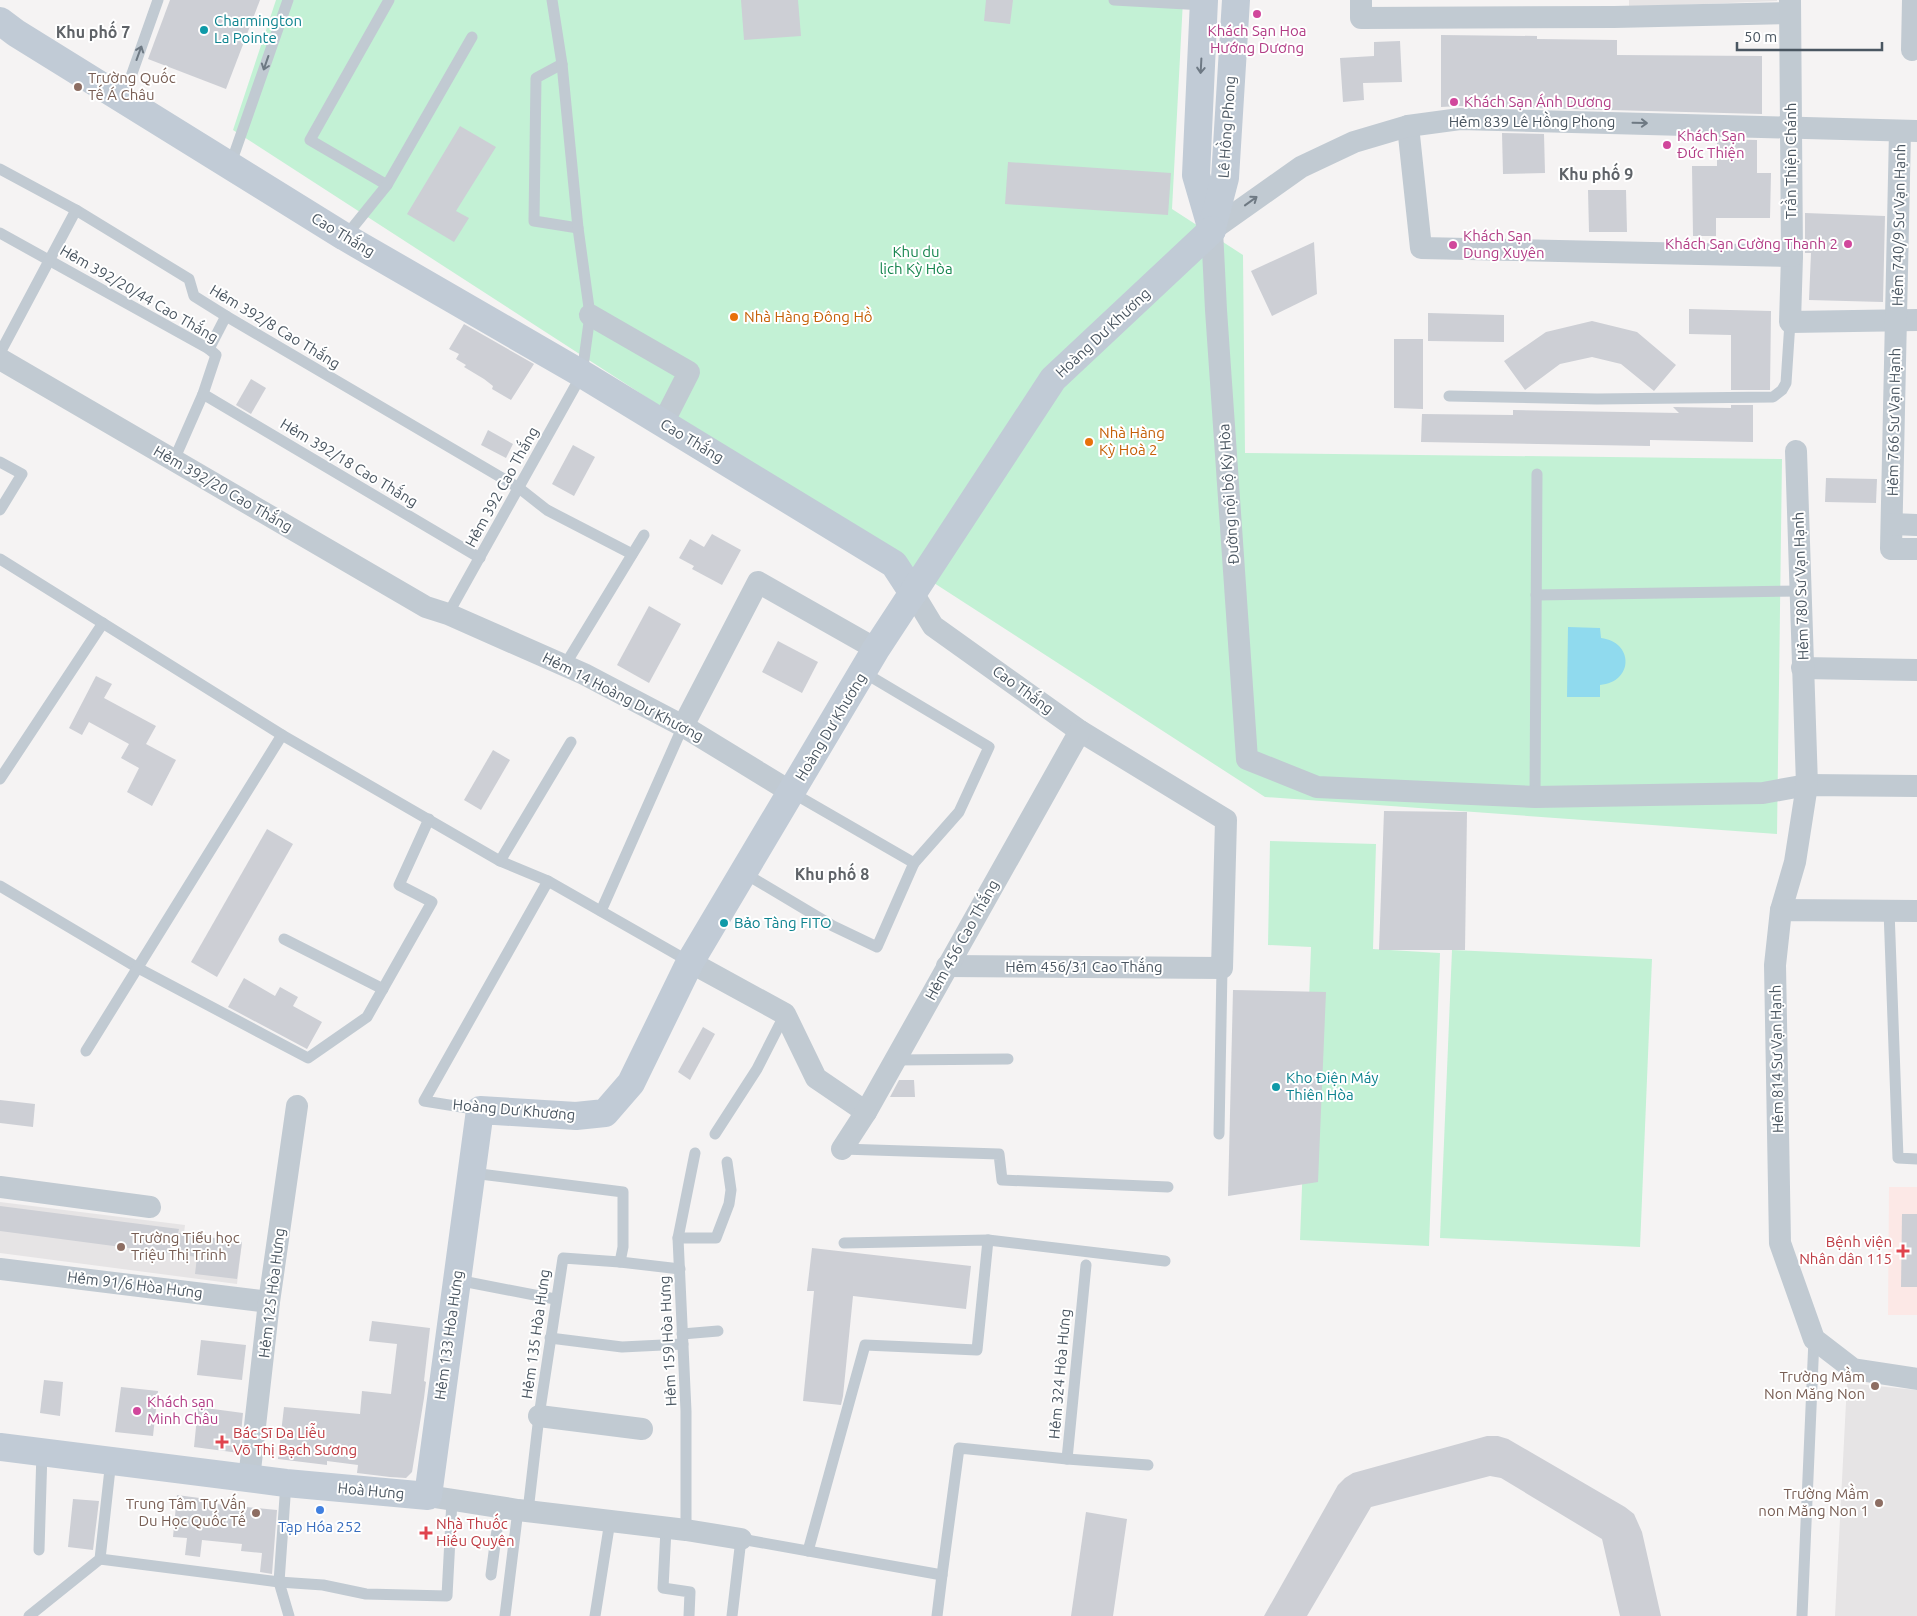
<svg xmlns="http://www.w3.org/2000/svg" width="1917" height="1616" viewBox="0 0 1917 1616" font-family="Ubuntu,sans-serif">
<style>
.education{fill:#e6e4e5}
.medical{fill:#fce8e6}
.green{fill:#c3f1d5}
.water{fill:#90daee}
.building{fill:#cdcfd5}
.lines{fill:none;stroke-linecap:round;stroke-linejoin:round}
.lane{stroke:#c1cad2;stroke-width:11}
.street{stroke:#c1cad2;stroke-width:22}
.secondary{stroke:#c1cbd6;stroke-width:28}
.oneway{stroke:#6e7983}
.oneway2{stroke:#6e7984}
.hotel-dot{fill:#d1479c;stroke:#fff;stroke-width:2}
.culture-dot{fill:#0f9aa8;stroke:#fff;stroke-width:2}
.education-dot{fill:#8d6e63;stroke:#fff;stroke-width:2}
.food-dot{fill:#e8710a;stroke:#fff;stroke-width:2}
.health-dot{fill:#e0444e;stroke:#fff;stroke-width:2}
.shop-dot{fill:#3f7fe0;stroke:#fff;stroke-width:2}
.labels{text-anchor:middle;stroke-width:4;stroke-linejoin:round;paint-order:stroke}
.culture-label{font-size:15px;fill:#0d838f;stroke:#fff;text-anchor:start}
.hotel-label{font-size:15px;fill:#b23c85;stroke:#fff;text-anchor:start}
.education-label{font-size:15px;fill:#785e54;stroke:#fff;text-anchor:end}
.street-label{font-size:15px;fill:#4a5661;stroke:#fff}
.park-label{font-size:15px;fill:#17864f;stroke:#fff}
.food-label{font-size:15px;fill:#c56008;stroke:#fff;text-anchor:start}
.health-label{font-size:15px;fill:#be3a42;stroke:#fff;text-anchor:start}
.shop-label{font-size:15px;fill:#366cbe;stroke:#fff}
.neighbourhood-label{font-size:16px;font-weight:bold;fill:#5f6368;stroke:#fff}
</style>
<rect width="100%" height="100%" fill="#f5f3f3"/>
<g class="education">
<path d="M1629 0H1777V1L1629 7Z"/>
<path d="M0 1202 185 1225 184 1233 242 1242 237 1284 0 1253Z"/>
<path d="M1847 1383 1917 1390V1616H1835Z"/>
</g>
<path class="medical" d="M1889 1187H1917V1315H1888Z"/>
<g class="green">
<path d="M276 0H1183L1172 209 1243 255 1245 453 1782 459 1777 834 1265 797 233 130Z"/>
<path d="M1270 841 1376 844 1373 949 1440 953 1429 1246 1300 1240 1311 947 1268 945Z"/>
<path d="M1452 950 1652 959 1640 1247 1440 1238Z"/>
</g>
<path class="water" d="M1568 627 1600 628 1601 638C1634 642 1634 682 1600 685V697H1567Z"/>
<g class="building">
<path d="M170 0H260L226 89 148 59Z"/>
<path d="M741 0H798L801 36 744 40Z"/>
<path d="M986 0H1013L1010 24 984 21Z"/>
<path d="M1441 35 1537 36V39L1617 40V55L1762 56V114L1460 106 1441 107Z"/>
<path d="M1400 41 1402 82 1363 83 1364 100 1343 102 1340 58 1374 56V42Z"/>
<path d="M460 126 496 147 456 211 469 218 454 242 407 214Z"/>
<path d="M1502 133 1544 134 1545 173 1503 174Z"/>
<path d="M1717 139 1757 140V173H1771L1770 218H1716V236H1693L1692 166H1717Z"/>
<path d="M1008 162 1171 173 1168 215 1005 204Z"/>
<path d="M1588 190H1626L1627 232H1589Z"/>
<path d="M1805 213 1885 216 1883 302 1809 300 1811 253H1805Z"/>
<path d="M1314 242 1317 294 1272 316 1251 271Z"/>
<path d="M1689 309 1771 311 1770 390H1731V335L1689 334Z"/>
<path d="M1428 313 1504 315V342L1428 341Z"/>
<path d="M1592 321 1637 332 1676 365 1654 391 1621 364 1592 357 1560 364 1525 390 1504 361 1546 332Z"/>
<path d="M464 324 534 364 511 400 492 389 493 386 484 379 464 367 466 365 456 359 459 354 449 349Z"/>
<path d="M1394 339H1423V409L1394 408Z"/>
<path d="M251 379 266 388 251 414 236 405Z"/>
<path d="M1731 405H1753V442L1650 440V446L1421 442 1422 414 1513 415V410L1679 413 1673 407 1731 408Z"/>
<path d="M488 430 513 444 506 458 481 445Z"/>
<path d="M573 445 595 457 574 496 552 484Z"/>
<path d="M1826 478 1877 479 1876 503 1825 502Z"/>
<path d="M712 534 741 550 722 585 692 569 694 566 679 558 690 539 704 547Z"/>
<path d="M649 606 681 624 649 683 617 665Z"/>
<path d="M778 641 818 662 802 693 762 672Z"/>
<path d="M96 676 112 684 104 698 156 726 146 744 176 760 152 806 127 792 139 768 121 758 129 744 89 722 82 735 69 728Z"/>
<path d="M493 750 510 760 481 810 464 800Z"/>
<path d="M1384 811 1467 812 1465 950H1379Z"/>
<path d="M267 829 293 844 217 977 191 962Z"/>
<path d="M244 978 275 996 280 987 298 997 293 1006 322 1022 307 1049 228 1007Z"/>
<path d="M1233 990 1326 992 1318 1182 1228 1196Z"/>
<path d="M703 1027 715 1034 690 1080 678 1072Z"/>
<path d="M899 1080H914L915 1097H890Z"/>
<path d="M0 1100 35 1104 33 1127 0 1123Z"/>
<path d="M0 1206 179 1229 178 1233 242 1242 237 1279 195 1274 197 1257 0 1231Z"/>
<path d="M1902 1214H1917V1287H1901Z"/>
<path d="M812 1248 971 1266 966 1309 853 1296 843 1396 841 1405 803 1401 814 1291H807Z"/>
<path d="M372 1321 430 1328 424 1381 426 1382 424 1398 412 1472 406 1478 390 1477 357 1473 358 1465 327 1461V1465L278 1459 284 1407 360 1414 362 1391 391 1394 397 1344 369 1341Z"/>
<path d="M201 1340 246 1345 242 1380 197 1375Z"/>
<path d="M44 1380 63 1382 60 1416 40 1413Z"/>
<path d="M121 1387 158 1391 153 1436 115 1432Z"/>
<path d="M198 1407 243 1413 239 1453 194 1447Z"/>
<path d="M1487 1436H1498L1508 1439 1625 1507 1634 1514 1642 1532 1661 1616H1620L1602 1539 1501 1478 1490 1476 1371 1507 1307 1616H1264L1338 1485 1345 1478 1353 1473Z"/>
<path d="M177 1495 207 1499 206 1503 277 1510 272 1574 260 1572 262 1553 241 1551 242 1544 202 1540 200 1557 185 1555 187 1538 173 1537Z"/>
<path d="M73 1499 99 1501 93 1550 68 1547Z"/>
<path d="M1086 1512 1127 1519 1113 1616H1071Z"/>
</g>
<g class="lines">
<g class="lane">
<path d="M1114 0 1204 5"/>
<path d="M562 64 536 78 534 221 578 228"/>
<path d="M123 99 158 0"/>
<path d="M230 166 288 0"/>
<path d="M0 169 76 210 189 279 194 296 226 316 519 488 547 510 632 554"/>
<path d="M387 185 310 140 389 0"/>
<path d="M0 233 209 349 216 355 203 394 174 460"/>
<path d="M345 237 387 185 472 37"/>
<path d="M209 349 226 316"/>
<path d="M0 353 76 210"/>
<path d="M203 394 480 558"/>
<path d="M1449 396 1597 399 1773 397 1782 390 1786 383 1790 322"/>
<path d="M0 462 22 474 0 510"/>
<path d="M0 559 282 735 500 861 548 881"/>
<path d="M1536 595 1801 591"/>
<path d="M448 614 582 374 590 315 578 228 562 64 552 0"/>
<path d="M565 665 644 535"/>
<path d="M0 779 103 623"/>
<path d="M791 792 914 863 959 812 989 747 863 672"/>
<path d="M1535 797 1537 474"/>
<path d="M500 861 571 742"/>
<path d="M744 873 833 926 877 947 914 863"/>
<path d="M0 886 138 968 308 1058 367 1017 432 902 399 885 429 819"/>
<path d="M1889 910 1898 1158 1917 1159"/>
<path d="M601 911 683 726"/>
<path d="M284 939 383 989"/>
<path d="M86 1051 282 735"/>
<path d="M895 1060 1008 1059"/>
<path d="M480 1110 424 1101 548 881 690 962"/>
<path d="M715 1134 757 1069 785 1014"/>
<path d="M1219 1134 1222 968"/>
<path d="M842 1149 999 1154 1002 1180 1168 1187"/>
<path d="M472 1173 623 1192V1247L620 1262 563 1258 539 1416 528 1511"/>
<path d="M678 1238H716L729 1204 731 1190 727 1162"/>
<path d="M988 1240 1165 1261"/>
<path d="M620 1262 680 1269"/>
<path d="M457 1280 555 1299"/>
<path d="M682 1334 718 1331"/>
<path d="M550 1338 622 1347 683 1344"/>
<path d="M1067 1459 1086 1265"/>
<path d="M286 1483 279 1582 289 1616"/>
<path d="M666 1529 663 1588 690 1592 689 1616"/>
<path d="M686 1530V1411L678 1238 695 1153"/>
<path d="M39 1550 42 1452"/>
<path d="M808 1551 865 1345 977 1350 988 1240 844 1243"/>
<path d="M100 1559 279 1582 323 1585 366 1594 447 1596 452 1500"/>
<path d="M491 1575 500 1507"/>
<path d="M29 1616 100 1559 111 1460"/>
<path d="M505 1616 518 1510"/>
<path d="M595 1616 610 1521"/>
<path d="M732 1616 741 1539 942 1575 959 1448 1067 1459 1148 1465"/>
<path d="M937 1616 942 1575"/>
<path d="M1802 1616 1814 1339"/>
</g>
<g class="street">
<path d="M1361 0V18L1614 17 1790 13"/>
<path d="M1790 0 1792 256 1790 322 1917 320"/>
<path d="M1912 50 1913 0"/>
<path d="M1408 126 1421 248 1792 256"/>
<path d="M1900 131 1891 549H1917"/>
<path d="M1917 131 1460 119 1408 126 1354 142 1301 167 1212 230 1216 310 1247 759 1317 787 1535 797 1763 793 1807 785 1917 786"/>
<path d="M590 315 689 372 663 423"/>
<path d="M0 359 426 607 448 614 584 674 683 726 791 792"/>
<path d="M1892 524 1917 525"/>
<path d="M913 593 933 626 1080 731 1226 820 1222 968 947 966"/>
<path d="M1802 668 1917 670"/>
<path d="M683 726 758 582 876 649"/>
<path d="M1781 910 1795 862 1807 785 1796 451"/>
<path d="M1917 911 1781 910 1775 965 1780 1243 1814 1339 1853 1369 1917 1379"/>
<path d="M690 962 785 1014 816 1078 866 1112"/>
<path d="M842 1149 866 1112 1080 731"/>
<path d="M0 1187 150 1207"/>
<path d="M0 1269 269 1302"/>
<path d="M539 1416 642 1429"/>
<path d="M249 1479 269 1302 297 1106"/>
<path d="M428 1496 518 1510 686 1530 741 1539"/>
</g>
<g class="secondary">
<path d="M1204 0 1196 175 1212 230"/>
<path d="M0 21 16 33 345 237 582 374 894 564 913 593"/>
<path d="M1212 228 1225 178 1236 0"/>
<path d="M0 1447 286 1483 428 1496 480 1110 576 1116 605 1113 631 1083 690 962 876 649 1053 379 1212 230"/>
</g>
</g>
<defs><path id="oneway-shaft" d="M-6 0H5M1.5-3L5.5 0L1.5 3" fill="none" stroke-width="1.6" stroke-linecap="round" stroke-linejoin="round" transform="scale(1.25)"/></defs>
<g class="oneway">
<use href="#oneway-shaft" transform="translate(139 53) rotate(-70)"/>
<use href="#oneway-shaft" transform="translate(266 63) rotate(109)"/>
<use href="#oneway-shaft" transform="translate(1640 123) rotate(1)"/>
<use href="#oneway-shaft" transform="translate(1251 201) rotate(-36)"/>
</g>
<use class="oneway2" href="#oneway-shaft" transform="translate(1201 66) rotate(93)"/>
<g class="hotel-dot">
<circle cx="1257" cy="14" r="5"/>
<circle cx="1454" cy="102" r="5"/>
<circle cx="1667" cy="145" r="5"/>
<circle cx="1848" cy="244" r="5"/>
<circle cx="1453" cy="245" r="5"/>
<circle cx="137" cy="1411" r="5"/>
</g>
<g class="culture-dot">
<circle cx="204" cy="30" r="5"/>
<circle cx="724" cy="923" r="5"/>
<circle cx="1276" cy="1087" r="5"/>
</g>
<g class="education-dot">
<circle cx="78" cy="87" r="5"/>
<circle cx="121" cy="1247" r="5"/>
<circle cx="1875" cy="1386" r="5"/>
<circle cx="1879" cy="1503" r="5"/>
<circle cx="256" cy="1513" r="5"/>
</g>
<g class="food-dot">
<circle cx="734" cy="317" r="5"/>
<circle cx="1089" cy="442" r="5"/>
</g>
<g class="health-dot">
<path d="M1900.5 1243.5h5v5h5v5h-5v5h-5v-5h-5v-5h5z"/>
<path d="M219.5 1434.5h5v5h5v5h-5v5h-5v-5h-5v-5h5z"/>
<path d="M423.5 1525.5h5v5h5v5h-5v5h-5v-5h-5v-5h5z"/>
</g>
<circle class="shop-dot" cx="320" cy="1510" r="5"/>
<g class="labels">
<g class="culture-label">
<text x="214" y="26">Charmington<tspan x="214" dy="17">La Pointe</tspan></text>
<text x="734" y="928">Bảo Tàng FITO</text>
<text x="1286" y="1083">Kho Điện Máy<tspan x="1286" dy="17">Thiên Hòa</tspan></text>
</g>
<g class="hotel-label">
<text x="1257" y="36" text-anchor="middle">Khách Sạn Hoa<tspan x="1257" dy="17">Hướng Dương</tspan></text>
<text x="1464" y="107">Khách Sạn Ánh Dương</text>
<text x="1677" y="141">Khách Sạn<tspan x="1677" dy="17">Đức Thiện</tspan></text>
<text x="1463" y="241">Khách Sạn<tspan x="1463" dy="17">Dung Xuyên</tspan></text>
<text x="1838" y="249" text-anchor="end">Khách Sạn Cường Thanh 2</text>
<text x="147" y="1407">Khách sạn<tspan x="147" dy="17">Minh Châu</tspan></text>
</g>
<g class="education-label">
<text x="88" y="83" text-anchor="start">Trường Quốc<tspan x="88" dy="17">Tế Á Châu</tspan></text>
<text x="131" y="1243" text-anchor="start">Trường Tiểu học<tspan x="131" dy="17">Triệu Thị Trinh</tspan></text>
<text x="1865" y="1382">Trường Mầm<tspan x="1865" dy="17">Non Măng Non</tspan></text>
<text x="1869" y="1499">Trường Mầm<tspan x="1869" dy="17">non Măng Non 1</tspan></text>
<text x="246" y="1509">Trung Tâm Tư Vấn<tspan x="246" dy="17">Du Học Quốc Tế</tspan></text>
</g>
<g class="street-label">
<text x="1532" y="127">Hẻm 839 Lê Hồng Phong</text>
<text transform="translate(1227 127) rotate(-86)" y="5">Lê Hồng Phong</text>
<text transform="translate(1791 161) rotate(-90)" y="5">Trần Thiện Chánh</text>
<text transform="translate(1899 225) rotate(-89)" y="5">Hẻm 740/9 Sư Vạn Hạnh</text>
<text transform="translate(343 235) rotate(31)" y="5">Cao Thắng</text>
<text transform="translate(139 294) rotate(30)" y="5">Hẻm 392/20/44 Cao Thắng</text>
<text transform="translate(275 327) rotate(31)" y="5">Hẻm 392/8 Cao Thắng</text>
<text transform="translate(1103 333) rotate(-43)" y="5">Hoàng Dư Khương</text>
<text transform="translate(1894 422) rotate(-89)" y="5">Hẻm 766 Sư Vạn Hạnh</text>
<text transform="translate(692 441) rotate(31)" y="5">Cao Thắng</text>
<text transform="translate(349 463) rotate(31)" y="5">Hẻm 392/18 Cao Thắng</text>
<text transform="translate(502 487) rotate(-61)" y="5">Hẻm 392 Cao Thắng</text>
<text transform="translate(223 489) rotate(30)" y="5">Hẻm 392/20 Cao Thắng</text>
<text transform="translate(1229 494) rotate(-94)" y="5">Đường nội bộ Kỳ Hòa</text>
<text transform="translate(1801 586) rotate(-92)" y="5">Hẻm 780 Sư Vạn Hạnh</text>
<text transform="translate(1023 690) rotate(36)" y="5">Cao Thắng</text>
<text transform="translate(623 697) rotate(27)" y="5">Hẻm 14 Hoàng Dư Khương</text>
<text transform="translate(831 727) rotate(-59)" y="5">Hoàng Dư Khương</text>
<text transform="translate(962 940) rotate(-61)" y="5">Hẻm 456 Cao Thắng</text>
<text x="1084" y="972">Hẻm 456/31 Cao Thắng</text>
<text transform="translate(1777 1059) rotate(-91)" y="5">Hẻm 814 Sư Vạn Hạnh</text>
<text transform="translate(514 1110) rotate(5)" y="5">Hoàng Dư Khương</text>
<text transform="translate(135 1285) rotate(7)" y="5">Hẻm 91/6 Hòa Hưng</text>
<text transform="translate(272 1293) rotate(-83)" y="5">Hẻm 125 Hòa Hưng</text>
<text transform="translate(536 1334) rotate(-82)" y="5">Hẻm 135 Hòa Hưng</text>
<text transform="translate(449 1335) rotate(-82)" y="5">Hẻm 133 Hòa Hưng</text>
<text transform="translate(668 1341) rotate(-93)" y="5">Hẻm 159 Hòa Hưng</text>
<text transform="translate(1060 1374) rotate(-85)" y="5">Hẻm 324 Hòa Hưng</text>
<text transform="translate(371 1491) rotate(5)" y="5">Hoà Hưng</text>
</g>
<g class="park-label">
<text x="916" y="257">Khu du<tspan x="916" dy="17">lịch Kỳ Hòa</tspan></text>
</g>
<g class="food-label">
<text x="744" y="322">Nhà Hàng Đông Hồ</text>
<text x="1099" y="438">Nhà Hàng<tspan x="1099" dy="17">Kỳ Hoà 2</tspan></text>
</g>
<g class="health-label">
<text x="1892" y="1247" text-anchor="end">Bệnh viện<tspan x="1892" dy="17">Nhân dân 115</tspan></text>
<text x="233" y="1438">Bác Sĩ Da Liễu<tspan x="233" dy="17">Võ Thị Bạch Sương</tspan></text>
<text x="436" y="1529">Nhà Thuốc<tspan x="436" dy="17">Hiếu Quyên</tspan></text>
</g>
<g class="shop-label">
<text x="320" y="1532">Tạp Hóa 252</text>
</g>
<g class="neighbourhood-label">
<text x="93" y="38">Khu phố 7</text>
<text x="1596" y="180">Khu phố 9</text>
<text x="832" y="880">Khu phố 8</text>
</g>
</g>
<path d="M1737 42v8h145v-8" fill="none" stroke="#4a5661" stroke-width="2.5"/>
<text x="1744" y="42" font-size="15" fill="#4a5661" stroke="#ffffff" stroke-width="4" paint-order="stroke">50 m</text>
</svg>
